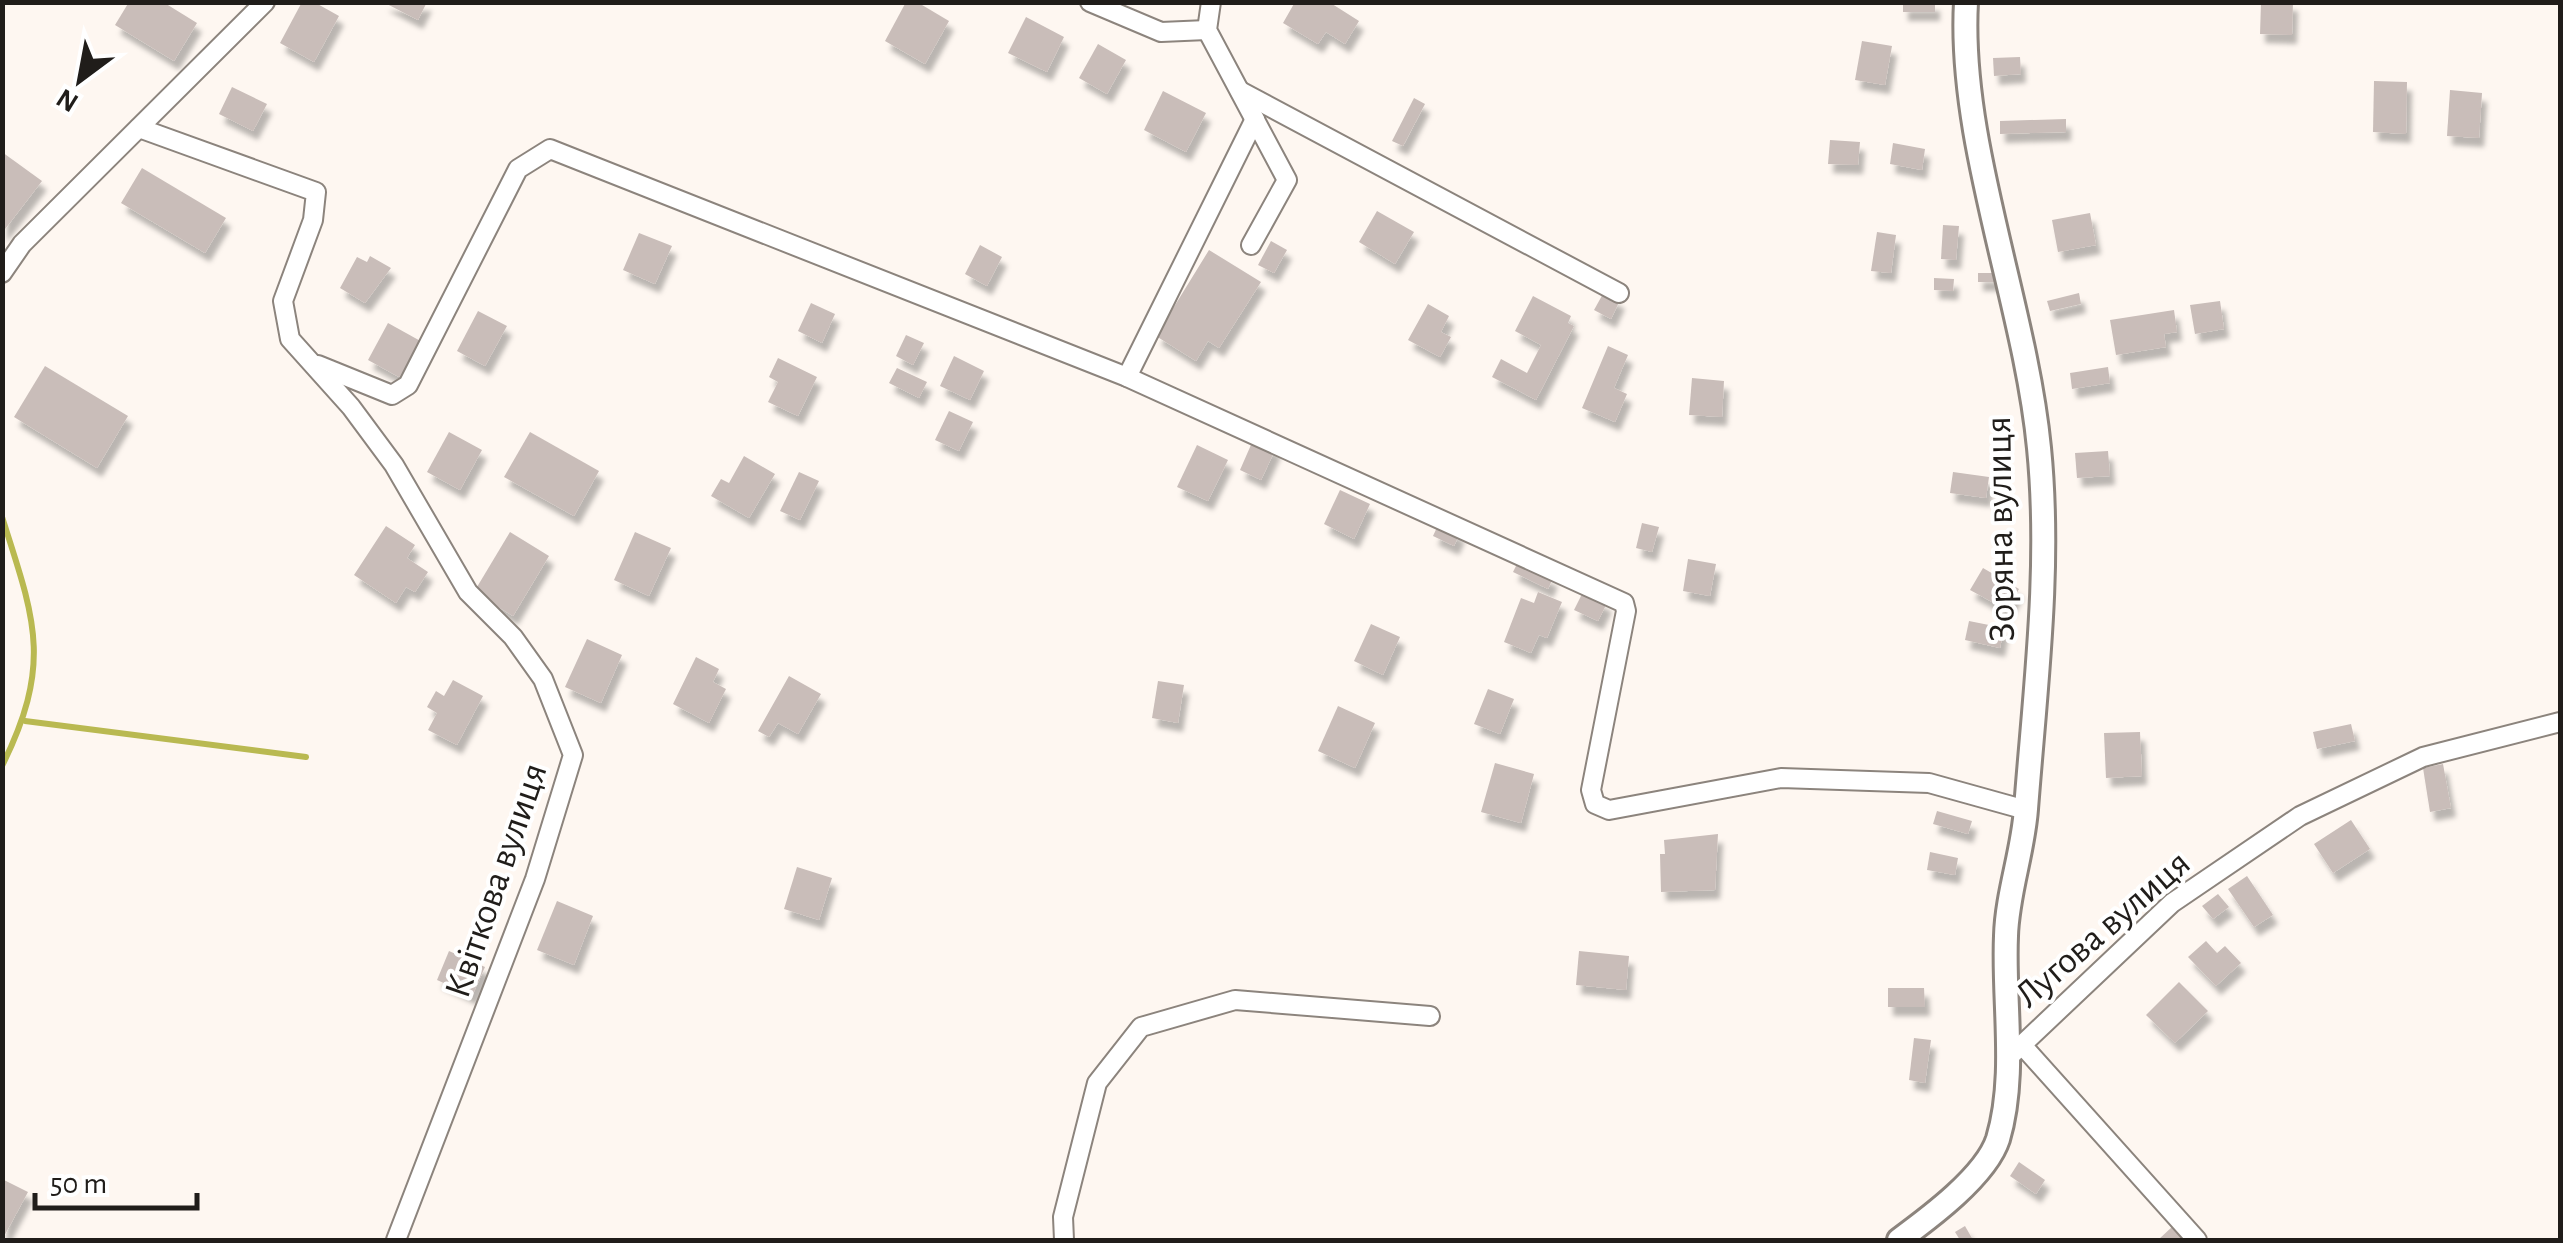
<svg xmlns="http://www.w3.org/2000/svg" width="2563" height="1243" viewBox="0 0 2563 1243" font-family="'Alegreya Sans',sans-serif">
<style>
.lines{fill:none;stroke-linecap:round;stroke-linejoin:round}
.stream{stroke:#b9b951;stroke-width:6}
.building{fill:#c9bdb9;filter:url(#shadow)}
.street-casing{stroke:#8c847d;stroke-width:22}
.secondary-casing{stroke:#8c847d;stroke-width:28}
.street{stroke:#fff;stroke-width:18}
.secondary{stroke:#fff;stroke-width:22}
.labels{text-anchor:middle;stroke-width:8;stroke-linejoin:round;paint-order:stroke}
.street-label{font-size:38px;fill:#201d1a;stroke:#fff}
</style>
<defs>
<filter id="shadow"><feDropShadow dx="5" dy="9" stdDeviation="2.5" flood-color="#0004"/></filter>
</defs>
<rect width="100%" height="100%" fill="#fef7f1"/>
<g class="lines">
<g class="stream">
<path d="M2 517C35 620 53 663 2 766"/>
<path d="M25 721 306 757"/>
</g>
</g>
<g class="building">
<path d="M129 2H163L197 23 174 61 115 25Z"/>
<path d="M302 2H314L339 16 314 62 280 43Z"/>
<path d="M383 2H427L418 20Z"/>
<path d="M906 2H917L949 21 925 64 885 41Z"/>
<path d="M1295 2H1329L1359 21 1345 44 1326 32 1318 44 1283 23Z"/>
<rect x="1903" y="2" width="32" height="10"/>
<path d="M2261 2H2293L2292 35 2260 34Z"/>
<path d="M1026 17 1064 37 1047 72 1008 53Z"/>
<path d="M1862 41 1892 46 1885 85 1855 80Z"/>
<path d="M1098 44 1126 60 1107 94 1079 78Z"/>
<path d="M2020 57 2021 74 1994 76 1993 58Z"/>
<path d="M2374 81 2407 82 2406 134 2373 132Z"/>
<path d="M232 87 267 104 253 131 219 114Z"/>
<path d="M2450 90 2482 93 2479 138 2447 136Z"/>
<path d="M1163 91 1206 113 1186 152 1144 130Z"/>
<path d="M1414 98 1425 104 1403 146 1392 141Z"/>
<path d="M2066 119V132L2000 134V121Z"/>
<path d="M1830 140 1860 142 1858 165 1828 164Z"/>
<path d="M1893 143 1925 149 1922 170 1890 164Z"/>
<path d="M2 152 42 181 2 233Z"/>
<path d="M142 168 226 218 205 253 121 203Z"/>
<path d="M1377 211 1414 232 1395 264 1359 242Z"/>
<path d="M2090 213 2096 245 2058 252 2052 220Z"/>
<path d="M1943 225 1959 226 1956 260 1941 259Z"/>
<path d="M1877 232 1896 235 1891 273 1871 271Z"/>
<path d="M639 233 672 246 655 284 623 270Z"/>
<path d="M1271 241 1287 250 1274 273 1258 265Z"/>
<path d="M980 245 1002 257 987 286 965 274Z"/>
<path d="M1209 250 1261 282 1219 348 1208 341 1196 361 1156 336Z"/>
<path d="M370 256 391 268 365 303 340 288 357 257 367 262Z"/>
<rect x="1978" y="273" width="18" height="9"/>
<path d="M1934 278 1954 279 1953 291 1934 290Z"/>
<path d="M1604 292 1620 300 1611 319 1594 310Z"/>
<path d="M2079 293 2081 304 2050 311 2047 301Z"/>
<path d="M1533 296 1571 316 1568 323 1574 326 1536 400 1492 377 1501 359 1527 373 1541 345 1515 331Z"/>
<path d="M2220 301 2224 329 2195 334 2190 305Z"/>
<path d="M811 303 835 314 822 343 798 331Z"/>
<path d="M1428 304 1449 316 1441 332 1451 337 1440 357 1408 340Z"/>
<path d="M2174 310 2177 332 2164 334 2166 347 2116 355 2110 320Z"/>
<path d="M478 311 507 326 485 366 457 351Z"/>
<path d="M388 323 424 343 399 377 368 360Z"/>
<path d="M906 335 924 343 913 365 896 356Z"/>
<path d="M1608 346 1628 355 1614 388 1627 394 1615 422 1582 408Z"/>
<path d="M954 356 984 371 970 400 940 386Z"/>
<path d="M778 358 817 377 798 416 768 402 778 382 769 377Z"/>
<path d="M45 366 128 416 97 468 14 417Z"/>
<path d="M2108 367 2110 383 2072 389 2070 373Z"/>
<path d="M897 368 927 382 919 398 889 383Z"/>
<path d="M1692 378 1724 381 1722 417 1689 415Z"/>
<path d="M949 411 973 422 959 451 935 440Z"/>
<path d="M449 432 482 450 460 490 427 472Z"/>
<path d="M530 432 599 471 574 516 504 477Z"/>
<path d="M1254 438 1276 448 1261 480 1240 470Z"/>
<path d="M1197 445 1228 460 1208 501 1177 487Z"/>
<path d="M2108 451 2110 476 2077 478 2075 453Z"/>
<path d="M744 456 775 474 749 518 711 496 721 479 729 483Z"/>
<path d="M799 472 819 481 800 520 780 511Z"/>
<path d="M1953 472 1989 477 1986 498 1950 493Z"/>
<path d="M1340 490 1370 504 1354 539 1324 524Z"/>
<path d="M1439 523 1460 533 1454 546 1433 536Z"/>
<path d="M1642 523 1659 527 1652 552 1636 548Z"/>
<path d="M386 526 415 545 407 558 428 572 415 592 406 587 396 603 354 575Z"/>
<path d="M510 532 549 556 513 616 474 592Z"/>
<path d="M635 532 671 548 649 596 614 580Z"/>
<path d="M1688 559 1716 564 1710 596 1683 591Z"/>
<path d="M1518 562 1553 578 1548 589 1513 572Z"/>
<path d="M1983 568 2019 589 2007 610 1970 590Z"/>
<path d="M1538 592 1562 602 1547 638 1539 635 1531 653 1504 642 1521 598 1534 603Z"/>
<path d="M1583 592 1607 603 1598 621 1574 610Z"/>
<path d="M1969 621 2004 628 2000 648 1965 640Z"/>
<path d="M1371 624 1400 637 1383 675 1354 661Z"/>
<path d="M587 639 622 655 601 703 565 687Z"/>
<path d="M696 657 719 669 713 682 726 689 709 723 673 704Z"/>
<path d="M789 676 821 694 798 734 778 723 769 737 758 731Z"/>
<path d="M453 680 483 696 457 745 428 730 437 713 427 707 436 691 444 696Z"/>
<path d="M1158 681 1184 685 1178 723 1152 718Z"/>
<path d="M1488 689 1514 699 1500 734 1474 724Z"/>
<path d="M1338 706 1375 723 1355 768 1318 751Z"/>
<path d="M2351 724 2355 741 2317 749 2313 732Z"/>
<path d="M2140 732 2142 776 2106 778 2104 733Z"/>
<path d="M1495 763 1534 774 1521 823 1481 812Z"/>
<path d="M2443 764 2451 808 2430 812 2423 768Z"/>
<path d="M1937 811 1972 821 1968 834 1933 824Z"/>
<path d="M2351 820 2370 849 2333 873 2314 844Z"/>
<path d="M1718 834 1715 890 1661 892 1660 854H1665L1664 840Z"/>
<path d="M1930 852 1958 858 1955 875 1927 870Z"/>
<path d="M797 867 832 878 819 920 784 909Z"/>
<path d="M2247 876 2273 915 2254 927 2228 889Z"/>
<path d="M2218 894 2229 907 2213 919 2202 906Z"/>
<path d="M557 901 593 916 574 965 537 950Z"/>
<path d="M2206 941 2217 953 2225 946 2241 963 2216 986 2188 957Z"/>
<path d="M449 951 485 967 472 996 437 980Z"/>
<path d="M1579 951 1629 956 1626 990 1576 985Z"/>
<path d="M2179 982 2208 1011 2175 1043 2146 1015Z"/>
<path d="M1888 988H1924L1925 1007H1888Z"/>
<path d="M1914 1038 1931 1040 1925 1083 1909 1080Z"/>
<path d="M2019 1162 2045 1180 2036 1194 2010 1176Z"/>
<path d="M2 1179 28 1192 2 1240Z"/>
<path d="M1965 1226 1973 1240H1960L1955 1232Z"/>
<path d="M2173 1226 2187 1240H2158Z"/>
</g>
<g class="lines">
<defs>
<g id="street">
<path d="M1090 2 1161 32 1207 30"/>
<path d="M1211 2 1207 30 1287 180 1251 245"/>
<path d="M1240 91 1619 293"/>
<path d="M139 128 316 192 313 220 283 301 290 339 351 407 394 465 468 592 513 637 543 679 573 755 535 879 396 1240"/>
<path d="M2 273 22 244 265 2"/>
<path d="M318 365 392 395 408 385 518 169 550 149 1127 377 1624 603 1626 611 1591 790 1595 804 1609 810 1781 778 1929 783 2026 810"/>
<path d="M1127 377 1255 119"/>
<path d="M2022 1045 2197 1240"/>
<path d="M2008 1058 2172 903 2300 816 2423 757 2560 722"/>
<path d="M1064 1240 1063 1217 1097 1083 1141 1027 1235 1000 1430 1016"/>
</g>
<path id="secondary" d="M1899 1240C1929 1218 1986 1176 1998 1139 2017 1075 2003 1002 2006 936 2007 894 2023 852 2026 809 2035 690 2051 568 2039 448 2025 303 1958 144 1966 2"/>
</defs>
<use href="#street" class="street-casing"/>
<use href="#secondary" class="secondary-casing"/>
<use href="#street" class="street"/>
<use href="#secondary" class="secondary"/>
</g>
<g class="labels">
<g class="street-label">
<text transform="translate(1999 529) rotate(-91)" y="13">Зоряна вулиця</text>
<text transform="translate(495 880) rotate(-71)" y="13">Квіткова вулиця</text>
<text transform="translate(2102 928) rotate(-41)" y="13">Лугова вулиця</text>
</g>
</g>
<rect width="2563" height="1243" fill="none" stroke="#201d1a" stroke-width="10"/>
<g transform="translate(80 80) rotate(212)" stroke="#ffffff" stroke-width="8" paint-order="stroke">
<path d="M0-8L18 38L0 25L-18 38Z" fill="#201d1a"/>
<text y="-15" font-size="28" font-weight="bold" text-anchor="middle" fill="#201d1a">N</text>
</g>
<path d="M35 1193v15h162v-15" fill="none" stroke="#201d1a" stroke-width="5"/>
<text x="50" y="1193" font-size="30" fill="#201d1a" stroke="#ffffff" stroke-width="8" paint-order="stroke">50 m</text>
</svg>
